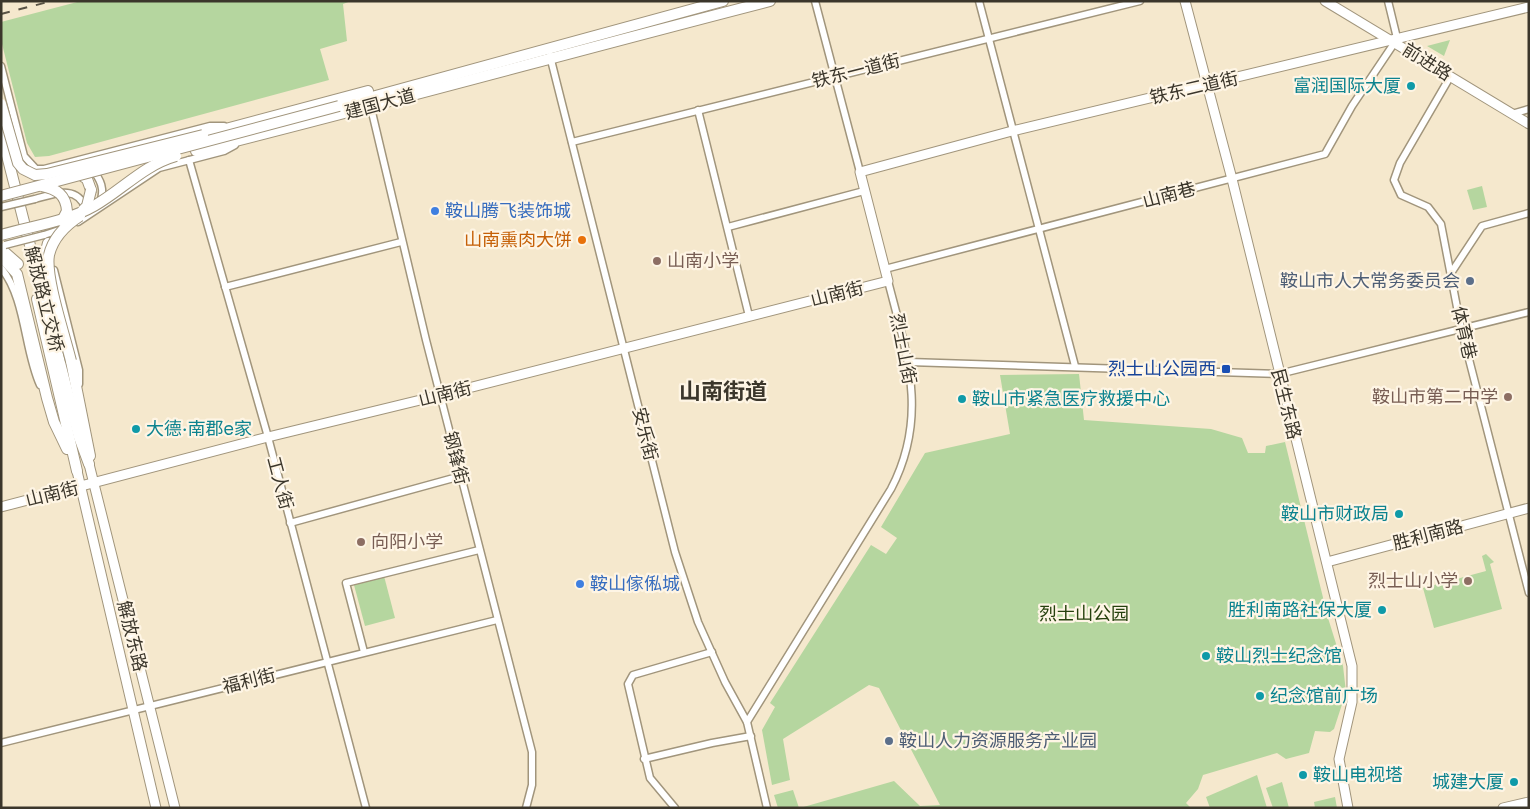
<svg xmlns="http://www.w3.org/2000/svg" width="1530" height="809" viewBox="0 0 1530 809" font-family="'Golos Text','Noto Sans SC',sans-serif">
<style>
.green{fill:#b5d69f}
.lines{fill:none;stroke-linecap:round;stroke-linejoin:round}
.minor-casing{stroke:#a1957c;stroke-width:9}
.major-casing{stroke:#a1957c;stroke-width:11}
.highway-casing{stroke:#a1957c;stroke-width:12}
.minor{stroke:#fff;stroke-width:6}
.major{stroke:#fff;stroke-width:9}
.highway{stroke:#fff;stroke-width:10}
.rail{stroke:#585244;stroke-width:2;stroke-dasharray:9 9;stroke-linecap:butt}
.minor-bridge-casing{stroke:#a1957c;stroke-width:9;stroke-linecap:butt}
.highway-bridge-casing{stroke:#a1957c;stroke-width:12;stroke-linecap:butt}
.minor-bridge{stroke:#fff;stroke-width:6}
.highway-bridge{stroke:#fff;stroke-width:10}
.culture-dot{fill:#0f9aa8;stroke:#fef5e5;stroke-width:2}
.shop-dot{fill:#3f7fe0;stroke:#fef5e5;stroke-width:2}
.food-dot{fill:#e8710a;stroke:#fef5e5;stroke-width:2}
.education-dot{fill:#8d6e63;stroke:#fef5e5;stroke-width:2}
.service-dot{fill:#5c6f8a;stroke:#fef5e5;stroke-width:2}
.transit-dot{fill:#1a4fb4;stroke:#fef5e5;stroke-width:2}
.labels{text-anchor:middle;stroke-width:4.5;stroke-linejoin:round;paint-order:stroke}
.street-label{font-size:18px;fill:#3b362b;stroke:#fef5e5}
.culture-label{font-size:18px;fill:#0d838f;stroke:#fef5e5;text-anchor:start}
.shop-label{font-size:18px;fill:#366cbe;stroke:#fef5e5;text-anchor:start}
.food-label{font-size:18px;fill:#c56008;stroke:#fef5e5;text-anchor:end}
.education-label{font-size:18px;fill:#785e54;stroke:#fef5e5;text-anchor:start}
.service-label{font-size:18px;fill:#4e5e75;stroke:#fef5e5;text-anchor:end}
.transit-label{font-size:18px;fill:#164399;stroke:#fef5e5;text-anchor:end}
.park-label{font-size:18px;fill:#26410d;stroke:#fef5e5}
.district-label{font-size:22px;font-weight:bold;fill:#3b362b;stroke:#fef5e5}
</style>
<rect width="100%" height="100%" fill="#f5e8cd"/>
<g class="green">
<path d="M81 1H351L343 4 347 41 320 49 329 80 49 156 35 157 27 143 1 40V22Z"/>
<path d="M1450 40 1444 56 1427 46Z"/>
<path d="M1482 186 1487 207 1473 210 1467 190Z"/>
<path d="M1079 374 1084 420 1211 429 1242 438 1248 453H1265L1266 446 1285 442 1328 618 1343 666 1346 692 1334 729 1330 732 1315 731 1309 753 1286 759 1277 753 1203 775 1198 789 1186 803 1191 808H800L894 781 920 806 940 805 879 688 869 685 783 739 790 780 772 785 762 730 775 707 770 703 871 545 886 554 897 538 881 527 925 453 1010 434 1000 375Z"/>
<path d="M1486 554 1494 562 1490 564 1502 609 1434 628 1423 588 1486 571 1482 556Z"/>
<path d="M384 576 395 618 365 626 354 585Z"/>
<path d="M1257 775 1267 808H1210L1206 797Z"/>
<path d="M1282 782 1289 808H1273L1266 788Z"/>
<path d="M793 790 799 808H778L774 795Z"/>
<path d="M1335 797 1337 808H1315L1314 802Z"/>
</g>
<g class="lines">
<defs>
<g id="minor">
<path d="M815 1 860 172"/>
<path d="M979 1 1075 366"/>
<path d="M1388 1 1397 38"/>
<path d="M550 56 675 552 698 622 725 682 747 722 767 808"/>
<path d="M1 66 24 156 36 169H44L210 126H224"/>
<path d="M1450 77 1400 163 1394 180 1401 195 1428 207 1441 224 1461 328 1529 593"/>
<path d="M371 108 426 340 532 752V785L526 808"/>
<path d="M698 110 749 316"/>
<path d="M1512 114 1529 109"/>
<path d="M572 142 1140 1"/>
<path d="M189 160 268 437 366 808"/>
<path d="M92 169C101 180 105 189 100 203"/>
<path d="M35 199C54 194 77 184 86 209"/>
<path d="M78 222 159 168 224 151 235 145"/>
<path d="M728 227 864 191"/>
<path d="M44 235 62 229"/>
<path d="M1 268C26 298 24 350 40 385"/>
<path d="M885 269 1325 154 1352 106 1395 42"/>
<path d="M54 270 79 370V384"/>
<path d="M1451 273 1482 226 1529 213"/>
<path d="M225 287 401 242"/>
<path d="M909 362 1279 374 1529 312"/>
<path d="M290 523 461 476"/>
<path d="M364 652 346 583 479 550"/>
<path d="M747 722 891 489C929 416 907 355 888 281"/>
<path d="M1 743 497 620"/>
<path d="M644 759 712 743 751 736"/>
<path d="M675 808 650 778 628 684 633 675 712 652"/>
</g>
<g id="major">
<path d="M1185 1 1232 179 1352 666V702L1339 759 1348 808"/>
<path d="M1325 1 1529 124"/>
<path d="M89 464 175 808"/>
<path d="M77 471 156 808"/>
<path d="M1 507 268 437 441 395 888 281 860 172 1012 131 1529 7"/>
<path d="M1327 562 1529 508"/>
<path d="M1503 808 1529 802"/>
</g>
<g id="highway">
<path d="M339 106 723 1"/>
<path d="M1 132 79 437 89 464"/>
<path d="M203 135 368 91"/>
<path d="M196 151C388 103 579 50 770 1"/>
<path d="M75 171 87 179 91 190"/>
<path d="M1 249 18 264"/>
<path d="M1 256 17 274 47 398 54 422 67 449"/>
<path d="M44 277 42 266 48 243"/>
<path d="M37 299 77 471"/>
<path d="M71 361 90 456"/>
</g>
</defs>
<use href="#minor" class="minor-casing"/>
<use href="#major" class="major-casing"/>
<use href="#highway" class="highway-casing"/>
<use href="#minor" class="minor"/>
<use href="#major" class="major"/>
<use href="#highway" class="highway"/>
<path class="rail" d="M1 14 52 1"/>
<defs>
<g id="minor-bridge">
<path d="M1 207 35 199"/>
<path d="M5 245 44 235"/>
</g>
<g id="highway-bridge">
<path d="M1 104 18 163 23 169 35 175 47 174 203 135"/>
<path d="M42 186C57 189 66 195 67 211L62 221"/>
<path d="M1 196 339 106"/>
<path d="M83 210 87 206 91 190"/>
<path d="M1 235C31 226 66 222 94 206 122 190 144 165 176 156"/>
<path d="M71 361C65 336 45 277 49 255 53 238 66 225 80 216"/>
</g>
</defs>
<use href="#minor-bridge" class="minor-bridge-casing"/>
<use href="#highway-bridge" class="highway-bridge-casing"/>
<use href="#minor-bridge" class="minor-bridge"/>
<use href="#highway-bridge" class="highway-bridge"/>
</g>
<g class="culture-dot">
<circle cx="1411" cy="86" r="5"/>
<circle cx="962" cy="399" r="5"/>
<circle cx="136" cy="429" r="5"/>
<circle cx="1399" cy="514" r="5"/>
<circle cx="1382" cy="610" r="5"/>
<circle cx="1206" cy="656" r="5"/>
<circle cx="1260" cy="696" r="5"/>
<circle cx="1303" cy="775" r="5"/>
<circle cx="1514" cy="782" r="5"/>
</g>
<g class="shop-dot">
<circle cx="435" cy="211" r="5"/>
<circle cx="580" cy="584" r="5"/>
</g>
<circle class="food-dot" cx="582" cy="240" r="5"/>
<g class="education-dot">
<circle cx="657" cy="261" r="5"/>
<circle cx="1508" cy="397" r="5"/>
<circle cx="361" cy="542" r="5"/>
<circle cx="1468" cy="581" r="5"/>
</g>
<g class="service-dot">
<circle cx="1470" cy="281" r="5"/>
<circle cx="889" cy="741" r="5"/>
</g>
<rect class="transit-dot" x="1221" y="364" width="10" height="10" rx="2.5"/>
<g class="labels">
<g class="street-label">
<text transform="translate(1427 62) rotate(32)" y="6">前进路</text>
<text transform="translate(856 71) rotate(-14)" y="6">铁东一道街</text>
<text transform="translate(1194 88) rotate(-13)" y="6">铁东二道街</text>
<text transform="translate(380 104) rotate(-15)" y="6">建国大道</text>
<text transform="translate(1169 195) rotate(-15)" y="6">山南巷</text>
<text transform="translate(837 294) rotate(-14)" y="6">山南街</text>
<text transform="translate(44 299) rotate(76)" y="6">解放路立交桥</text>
<text transform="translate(1464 333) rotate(77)" y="6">体育巷</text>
<text transform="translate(903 349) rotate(79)" y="6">烈士山街</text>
<text transform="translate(445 394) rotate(-14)" y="6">山南街</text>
<text transform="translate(1286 404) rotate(76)" y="6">民生东路</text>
<text transform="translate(645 434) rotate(76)" y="6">安乐街</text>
<text transform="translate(456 458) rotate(76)" y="6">钢锋街</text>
<text transform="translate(280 483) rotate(75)" y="6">工人街</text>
<text transform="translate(52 494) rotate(-14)" y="6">山南街</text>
<text transform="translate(1428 535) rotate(-15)" y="6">胜利南路</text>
<text transform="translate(132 636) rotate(76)" y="6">解放东路</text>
<text transform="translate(249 681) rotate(-14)" y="6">福利街</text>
</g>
<g class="culture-label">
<text x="1401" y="92" text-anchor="end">富润国际大厦</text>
<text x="972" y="405">鞍山市紧急医疗救援中心</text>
<text x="146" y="435">大德·南郡e家</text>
<text x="1389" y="520" text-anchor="end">鞍山市财政局</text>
<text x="1372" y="616" text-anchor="end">胜利南路社保大厦</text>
<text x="1216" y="662">鞍山烈士纪念馆</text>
<text x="1270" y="702">纪念馆前广场</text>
<text x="1313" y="781">鞍山电视塔</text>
<text x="1504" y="788" text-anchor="end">城建大厦</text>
</g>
<g class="shop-label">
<text x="445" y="217">鞍山腾飞装饰城</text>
<text x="590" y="590">鞍山傢俬城</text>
</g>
<g class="food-label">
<text x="572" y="246">山南熏肉大饼</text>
</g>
<g class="education-label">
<text x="667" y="267">山南小学</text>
<text x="1498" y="403" text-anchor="end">鞍山市第二中学</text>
<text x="371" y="548">向阳小学</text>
<text x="1458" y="587" text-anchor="end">烈士山小学</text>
</g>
<g class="service-label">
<text x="1460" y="287">鞍山市人大常务委员会</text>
<text x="899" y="747" text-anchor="start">鞍山人力资源服务产业园</text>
</g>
<g class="transit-label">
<text x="1216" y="375">烈士山公园西</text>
</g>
<g class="park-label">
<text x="1084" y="620">烈士山公园</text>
</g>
<g class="district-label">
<text x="723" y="399">山南街道</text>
</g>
</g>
<rect width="1530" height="809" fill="none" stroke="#3b362b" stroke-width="5"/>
</svg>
